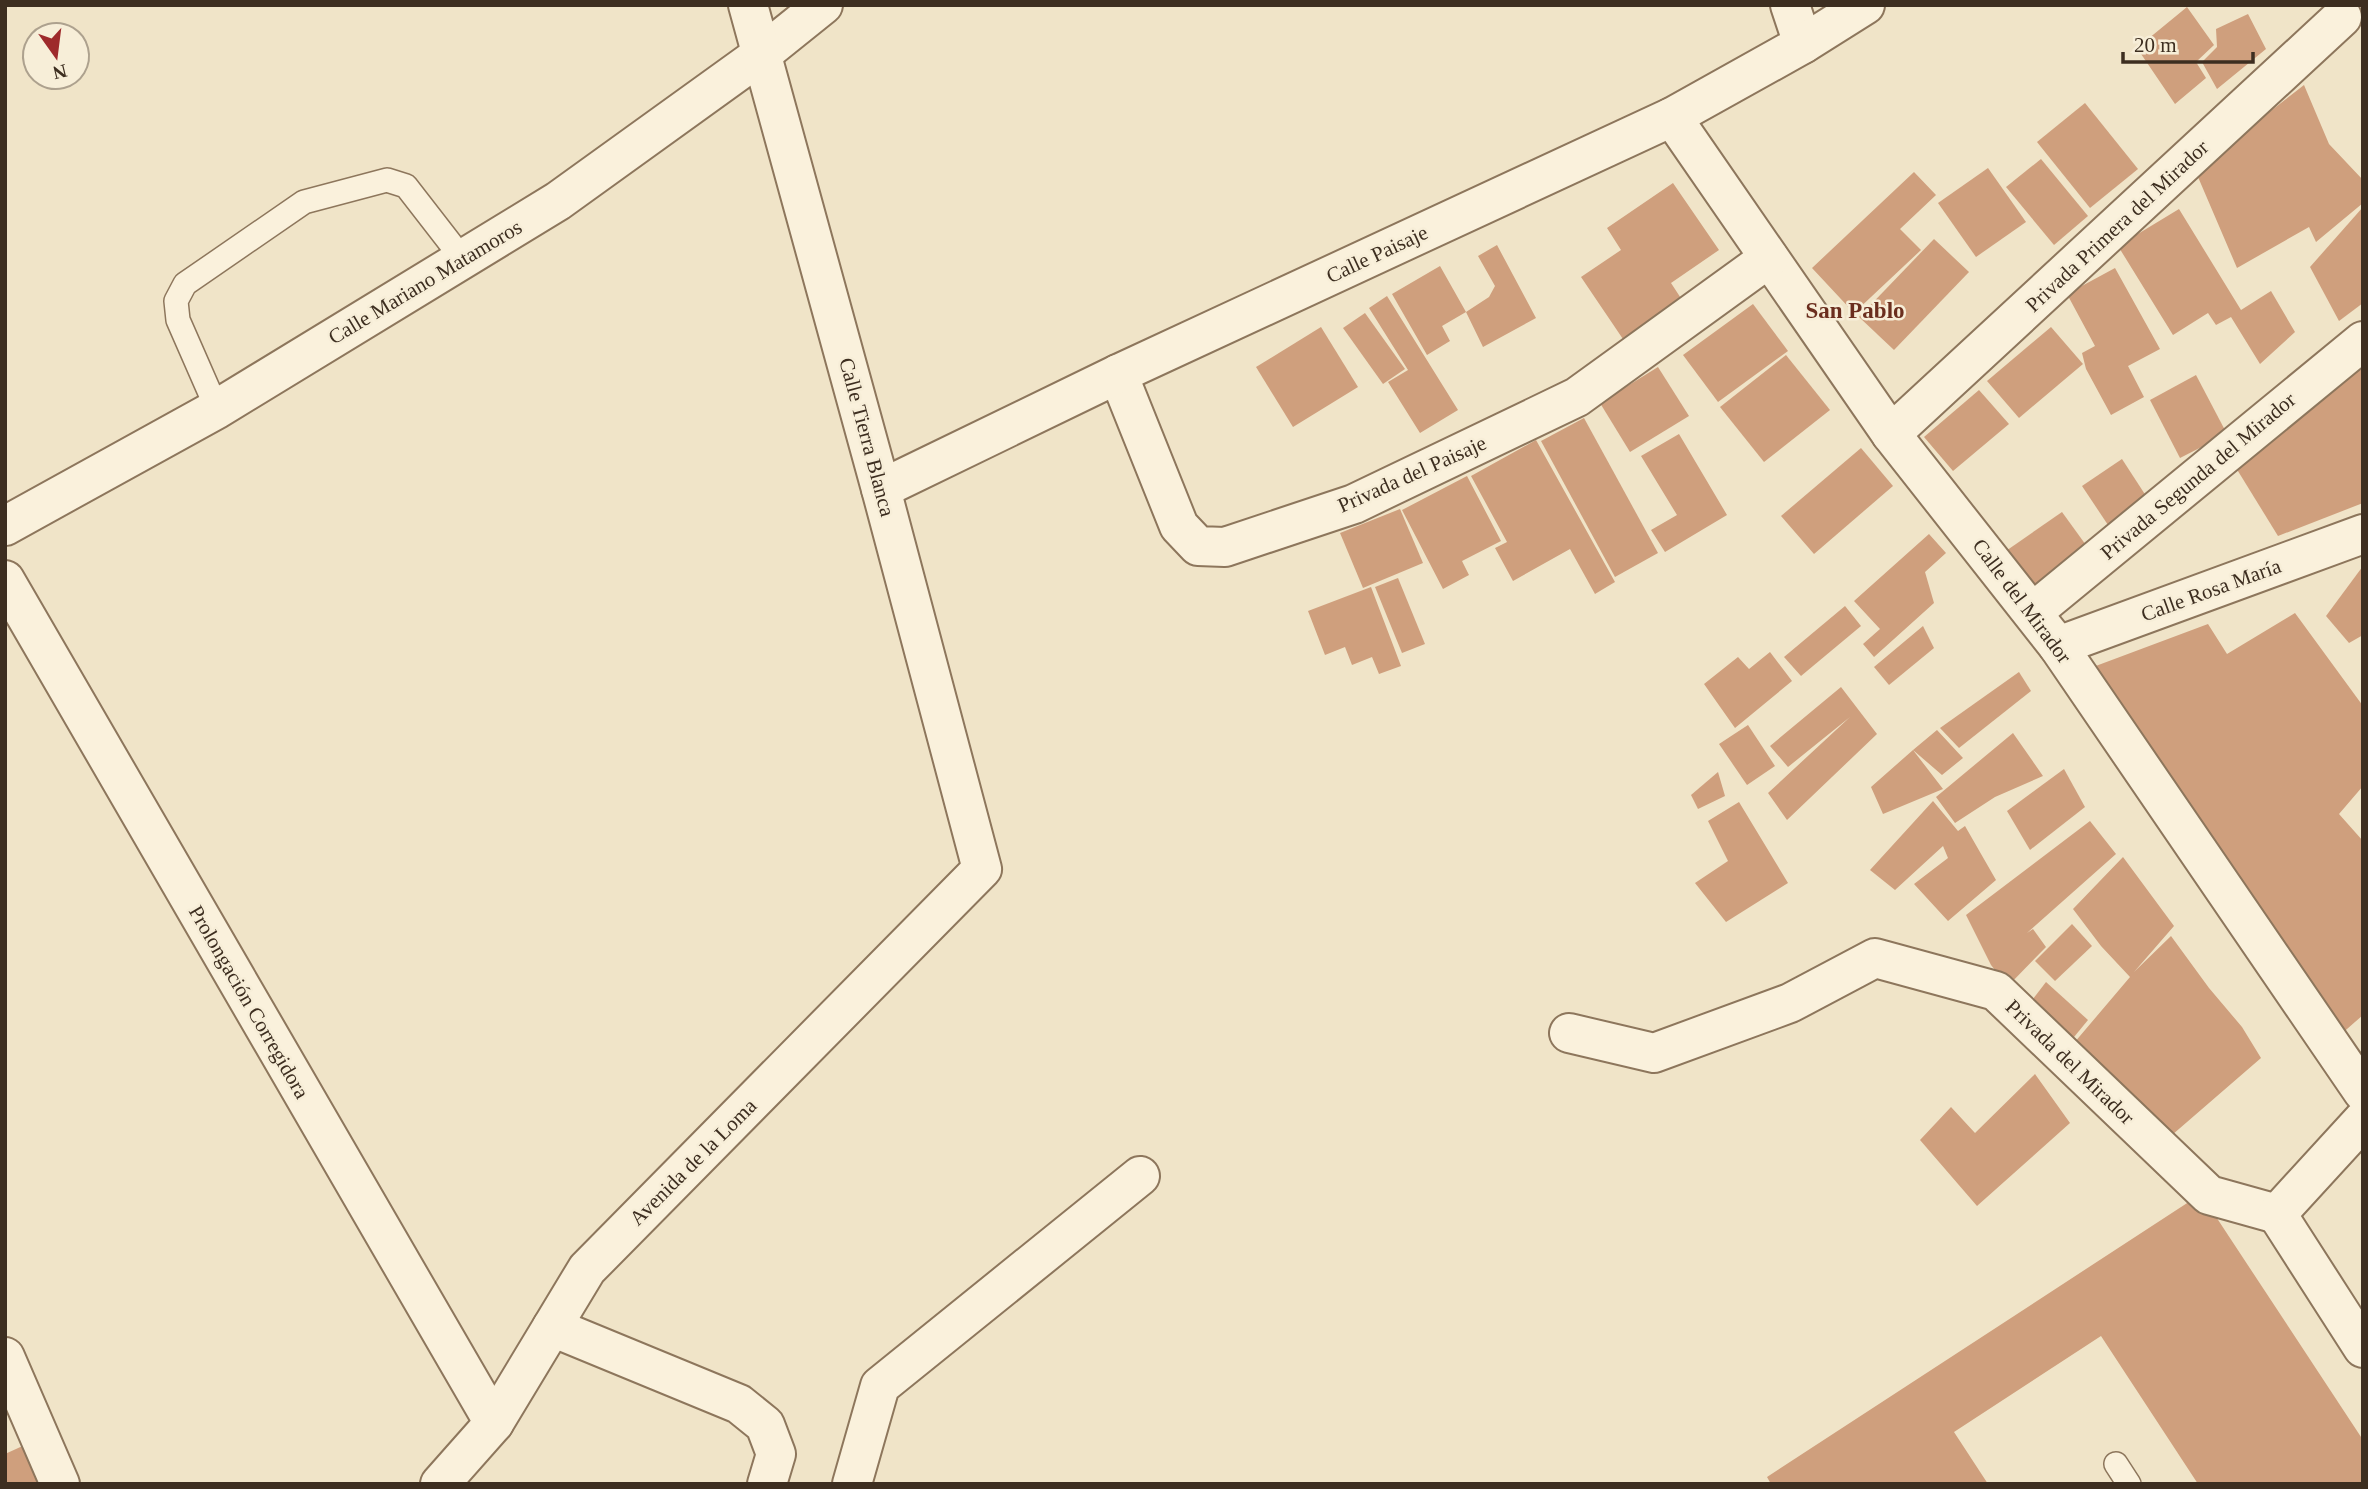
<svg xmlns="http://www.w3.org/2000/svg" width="2368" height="1489" viewBox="0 0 2368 1489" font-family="Georgia,serif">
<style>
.building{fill:#cf9f7d}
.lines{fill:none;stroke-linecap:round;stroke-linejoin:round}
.service-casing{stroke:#8d765c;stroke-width:26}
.minor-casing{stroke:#8d765c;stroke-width:42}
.service{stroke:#faf1dc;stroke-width:23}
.minor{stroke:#faf1dc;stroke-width:38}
.labels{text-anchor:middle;stroke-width:5;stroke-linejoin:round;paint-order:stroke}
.street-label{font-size:21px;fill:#3d2e20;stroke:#f7eed8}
.neighbourhood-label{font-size:23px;font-weight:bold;fill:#6b2e1e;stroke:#f7eed8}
</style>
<rect width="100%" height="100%" fill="#f0e4c8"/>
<g class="building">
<path d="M2187 7 2214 45 2196 62 2206 78 2175 104 2137 48Z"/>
<path d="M2248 14 2266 49 2217 89 2202 62 2217 47 2216 29Z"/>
<path d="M2304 85 2329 144 2363 180V203L2316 242 2309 227 2237 268 2195 170Z"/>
<path d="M2085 103 2138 169 2090 208 2037 142Z"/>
<path d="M2041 159 2088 216 2054 245 2006 187Z"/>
<path d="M1988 168 2026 222 1976 257 1938 203Z"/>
<path d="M1914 172 1936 195 1900 229 1921 250 1854 313 1812 268Z"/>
<path d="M1673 183 1719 250 1671 283 1686 306 1627 345 1581 277 1621 250 1607 228Z"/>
<path d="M2363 207V303L2339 321 2310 267Z"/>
<path d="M2179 209 2241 310 2271 291 2295 332 2260 364 2231 317 2216 325 2208 313 2173 335 2118 246Z"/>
<path d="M1934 239 1969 272 1894 350 1859 317Z"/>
<path d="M1497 245 1536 318 1483 347 1466 312 1489 297 1495 286 1478 256Z"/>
<path d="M1440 266 1466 312 1442 326 1450 341 1427 355 1392 294Z"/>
<path d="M2115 268 2160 349 2128 366 2144 397 2111 415 2086 369 2082 353 2095 346 2067 294Z"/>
<path d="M1387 296 1458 410 1420 433 1388 382 1408 370 1369 308Z"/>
<path d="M1753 304 1788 351 1718 402 1683 355Z"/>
<path d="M1365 313 1405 369 1383 384 1343 328Z"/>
<path d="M1321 327 1358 387 1293 427 1256 367Z"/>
<path d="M2051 327 2083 364 2019 418 1987 381Z"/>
<path d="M1786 355 1830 410 1764 462 1720 407Z"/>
<path d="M2363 356V503L2278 536 2233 463Z"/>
<path d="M1658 367 1689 416 1630 452 1600 403Z"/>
<path d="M2196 375 2227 434 2180 458 2150 400Z"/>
<path d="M1979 390 2009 424 1953 471 1924 437Z"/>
<path d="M1584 418 1658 553 1615 577 1541 441Z"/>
<path d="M1679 434 1727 515 1665 552 1651 530 1677 515 1641 456Z"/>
<path d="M1536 440 1615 582 1595 594 1570 549 1513 581 1495 548 1507 542 1471 476Z"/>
<path d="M1861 448 1893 486 1814 554 1781 516Z"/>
<path d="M2122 459 2148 499 2108 525 2082 486Z"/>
<path d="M1467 476 1501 541 1462 561 1469 575 1443 589 1402 510Z"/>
<path d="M1400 509 1423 563 1363 588 1340 533Z"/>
<path d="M2062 512 2091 552 2032 594 2003 553Z"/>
<path d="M1929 534 1946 553 1925 572 1934 603 1874 657 1863 644 1880 629 1854 601Z"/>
<path d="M2363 566V635L2349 643 2326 616Z"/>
<path d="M1398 578 1425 644 1402 653 1375 587Z"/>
<path d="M1371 587 1401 666 1379 674 1372 657 1352 665 1345 647 1325 655 1308 611Z"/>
<path d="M1845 606 1861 626 1801 676 1784 657Z"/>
<path d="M2295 613 2363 706V786L2339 814 2363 841V1015L2323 1050 2077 673 2208 624 2227 654Z"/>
<path d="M1923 626 1934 648 1889 685 1874 667Z"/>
<path d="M1770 652 1792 681 1735 728 1704 684 1738 657 1749 669Z"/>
<path d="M2019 672 2031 691 1959 748 1940 728Z"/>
<path d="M1841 687 1877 734 1787 820 1768 793 1850 717 1788 767 1770 746Z"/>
<path d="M1748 725 1775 766 1747 785 1719 744Z"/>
<path d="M1937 730 1963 758 1942 775 1913 750 1943 789 1883 814 1871 787 1913 750Z"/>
<path d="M2013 733 2043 776 1995 797 1955 823 1936 797Z"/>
<path d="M2064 769 2085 807 2030 850 2007 811Z"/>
<path d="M1718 772 1725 796 1698 809 1691 795Z"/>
<path d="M1933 801 1958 831 1965 826 1996 880 1948 921 1914 884 1948 858 1943 846 1895 890 1870 870Z"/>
<path d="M1739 802 1788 883 1726 922 1695 883 1728 861 1708 821Z"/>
<path d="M2090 821 2116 854 2027 933 2033 929 2046 947 2008 986 1991 965 1966 915Z"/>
<path d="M2123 857 2174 926 2134 972 2171 936 2209 988 2242 1027 2261 1058 2172 1135 2074 1043 2130 977 2101 946 2073 909Z"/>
<path d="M2072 924 2092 946 2055 981 2035 961Z"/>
<path d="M2046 982 2088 1020 2065 1048 2026 1008Z"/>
<path d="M2035 1074 2070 1123 1977 1206 1920 1140 1951 1107 1975 1133Z"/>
<path d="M2201 1194 2363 1440V1484H2198L2101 1336 1954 1432 1988 1484H1771L1767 1477Z"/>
<path d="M27 1444 37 1484H5V1454Z"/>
</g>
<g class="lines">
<defs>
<g id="service">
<path d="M217 409 178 320 176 301 185 284 304 202 387 180 406 186 451 244 461 260"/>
<path d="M2116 1464 2129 1484"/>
</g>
<g id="minor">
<path d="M1790 5 1803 44"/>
<path d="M1672 117 1891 434 2058 646 2363 1092"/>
<path d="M1118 374 1179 526 1198 546 1225 547 1354 504 1577 397 1769 258"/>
<path d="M1891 434 2342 17"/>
<path d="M881 489 1118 374 1672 117 1803 44 1865 5"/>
<path d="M5 526 217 409 558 201 762 54 823 5"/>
<path d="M5 580 494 1423"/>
<path d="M2033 612 2363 341"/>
<path d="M2058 646 2363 534"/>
<path d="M1569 1033 1654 1053 1790 1003 1875 958 1996 991 2209 1195 2277 1214"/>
<path d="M2277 1214 2363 1348"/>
<path d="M2277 1214 2363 1120"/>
<path d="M552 1327 739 1404 765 1425 776 1454 767 1484"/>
<path d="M5 1357 60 1484"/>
<path d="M440 1484 494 1423 587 1269 982 869 881 489 748 5"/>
<path d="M852 1484 880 1386 1140 1176"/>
</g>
</defs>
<use href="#service" class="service-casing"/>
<use href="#minor" class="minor-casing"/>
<use href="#service" class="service"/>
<use href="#minor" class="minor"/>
</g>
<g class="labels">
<g class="street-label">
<text transform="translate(2117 226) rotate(-43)" y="7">Privada Primera del Mirador</text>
<text transform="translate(1377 254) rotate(-25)" y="7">Calle Paisaje</text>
<text transform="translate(425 282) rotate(-31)" y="7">Calle Mariano Matamoros</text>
<text transform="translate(867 437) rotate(75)" y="7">Calle Tierra Blanca</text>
<text transform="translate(1412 474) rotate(-24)" y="7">Privada del Paisaje</text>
<text transform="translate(2198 476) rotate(-40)" y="7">Privada Segunda del Mirador</text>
<text transform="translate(2211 590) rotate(-20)" y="7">Calle Rosa María</text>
<text transform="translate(2022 601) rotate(53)" y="7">Calle del Mirador</text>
<text transform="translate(249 1002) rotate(60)" y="7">Prolongación Corregidora</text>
<text transform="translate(2070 1062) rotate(44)" y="7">Privada del Mirador</text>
<text transform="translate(693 1162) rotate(-45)" y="7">Avenida de la Loma</text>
</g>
<g class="neighbourhood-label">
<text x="1855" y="318">San Pablo</text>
</g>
</g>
<rect width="2368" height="1489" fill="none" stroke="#3d2e20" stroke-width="14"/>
<g transform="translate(56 56) rotate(166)"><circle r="33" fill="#f7eed8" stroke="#ada18e" stroke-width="2"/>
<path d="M0-5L12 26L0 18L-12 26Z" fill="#9e2a2b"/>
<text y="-10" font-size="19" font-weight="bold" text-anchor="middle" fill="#3d2e20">N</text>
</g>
<path d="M2123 52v10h130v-10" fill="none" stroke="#3d2e20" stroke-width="3.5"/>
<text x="2134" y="52" font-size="21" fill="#3d2e20" stroke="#f7eed8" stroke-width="5" paint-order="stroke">20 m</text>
</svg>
